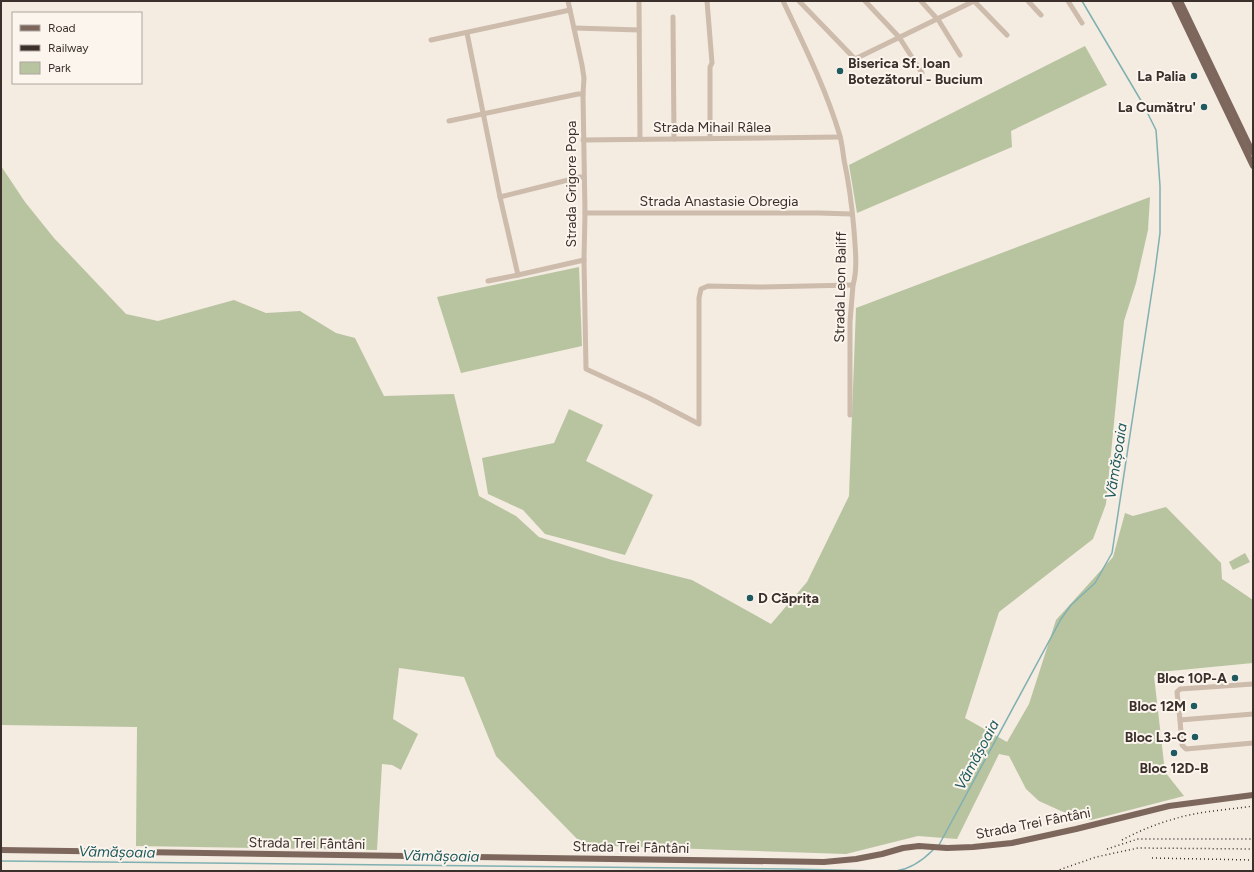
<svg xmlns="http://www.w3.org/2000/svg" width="1254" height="872" viewBox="0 0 1254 872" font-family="Figtree,sans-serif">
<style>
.green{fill:#b8c4a0}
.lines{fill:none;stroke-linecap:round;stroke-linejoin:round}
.stream{stroke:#7fb0b2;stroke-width:1.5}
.minor{stroke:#cdbbac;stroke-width:5}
.major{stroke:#7d675c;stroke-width:6}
.rail{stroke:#3b302b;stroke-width:1.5;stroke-dasharray:1 3;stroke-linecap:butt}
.poi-dot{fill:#1f5a5e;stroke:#fbf5ee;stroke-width:1.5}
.labels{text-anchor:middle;stroke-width:4;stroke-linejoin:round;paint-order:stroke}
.poi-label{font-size:14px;font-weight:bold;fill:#3b302b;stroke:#fbf5ee;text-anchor:end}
.street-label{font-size:14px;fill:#3b302b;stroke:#fbf5ee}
.water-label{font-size:15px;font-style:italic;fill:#1f5a5e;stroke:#fbf5ee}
</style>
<rect width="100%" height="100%" fill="#f4ebe1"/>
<g class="green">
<path d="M1085 46 1107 85 1011 131 1012 147 857 213 849 165Z"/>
<path d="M1 166 25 202 54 238 126 314 158 321 234 300 266 313 300 311 336 333 355 338 384 396 454 394 479 496 516 516 539 537 612 560 692 580 771 624 807 582 849 496 856 308 1150 197 1148 230 1136 283 1124 321 1106 504 1093 539 999 612 965 718 1007 742 1029 704 1056 620 1113 557 1125 513 1133 516 1166 507 1221 563 1222 579 1253 600V663L1160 672 1154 676 1165 772 1184 796 1091 820 1061 811 1039 801 1026 789 1009 756 999 754 957 839 918 836 846 854 583 845 496 756 464 677 399 668 393 719 418 734 401 770 392 765 382 764 377 850 136 846 137 727 1 725Z"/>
<path d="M579 267 582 346 461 373 437 297Z"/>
<path d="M569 409 603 425 586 461 653 495 625 555 545 534 523 510 488 494 482 458 554 443Z"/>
<path d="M1245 553 1250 562 1233 570 1229 562Z"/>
</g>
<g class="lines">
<g class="stream">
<path d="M939 845 1061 619 1071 605 1095 583 1112 553 1155 271 1160 233V186L1156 130 1143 104 1082 1"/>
<path d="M1 861 791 869 880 871"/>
<path d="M896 871C910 869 924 859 933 850"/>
</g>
<g class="minor">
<path d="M568 1 582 65 584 78 583 94 585 213 584 260 586 369 649 398 699 424V298L701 289 708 286 759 287 853 285"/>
<path d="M639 1 640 139"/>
<path d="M707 1 712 63 710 67V138"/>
<path d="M783 1C804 45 826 89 840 136 842 144 843 152 844 160 849 183 852 206 854 230 855 247 858 268 853 285L850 322V415"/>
<path d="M799 1 855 59V64"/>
<path d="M865 1 899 37 922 73"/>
<path d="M921 1 939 21 960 55"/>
<path d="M974 1 1007 35"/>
<path d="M1028 1 1041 15"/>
<path d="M1068 1 1082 23"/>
<path d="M673 17 674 139"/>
<path d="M575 28 639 30"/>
<path d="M467 33 500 197 518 275"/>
<path d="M431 40 570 10"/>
<path d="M855 59 974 1"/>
<path d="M449 121 578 94H583"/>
<path d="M583 140 840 137"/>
<path d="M500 197 580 177H584"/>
<path d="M585 213H819L852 214"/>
<path d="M488 281 518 275 584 260"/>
<path d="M1253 684 1180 689 1177 692 1180 720 1253 714"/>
<path d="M1180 720 1182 745 1186 749 1253 743"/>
</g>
<g class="major">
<path d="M1174 1 1253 166"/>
<path d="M1180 1 1253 153"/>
<path d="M1 850 824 862 856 859 882 854 903 848 919 846 947 848 973 847 1012 843 1076 829 1169 806 1253 795"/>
</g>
<g class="rail">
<path d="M1122 840C1139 831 1156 824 1174 819 1199 811 1227 810 1253 806"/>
<path d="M1107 849 1138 839H1253"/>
<path d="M1152 858 1253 860"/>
<path d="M1056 871 1096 857 1138 848 1253 849"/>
</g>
</g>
<g class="poi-dot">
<circle cx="840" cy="71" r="4"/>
<circle cx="1194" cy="76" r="4"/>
<circle cx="1204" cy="107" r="4"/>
<circle cx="750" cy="598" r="4"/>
<circle cx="1235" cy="678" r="4"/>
<circle cx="1194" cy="706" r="4"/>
<circle cx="1195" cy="737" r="4"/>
<circle cx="1174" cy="753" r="4"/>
</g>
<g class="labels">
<g class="poi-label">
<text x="848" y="68" text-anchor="start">Biserica Sf. Ioan<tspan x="848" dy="16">Botezătorul - Bucium</tspan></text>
<text x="1186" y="81">La Palia</text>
<text x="1196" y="112">La Cumătru'</text>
<text x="758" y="603" text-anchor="start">D Căprița</text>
<text x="1227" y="683">Bloc 10P-A</text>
<text x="1186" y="711">Bloc 12M</text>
<text x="1187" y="742">Bloc L3-C</text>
<text x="1174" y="773" text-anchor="middle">Bloc 12D-B</text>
</g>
<g class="street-label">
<text x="712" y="132">Strada Mihail Râlea</text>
<text transform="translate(571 184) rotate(-90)" y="5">Strada Grigore Popa</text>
<text x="719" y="206">Strada Anastasie Obregia</text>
<text transform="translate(840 287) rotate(-89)" y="5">Strada Leon Baliff</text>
<text transform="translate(1033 823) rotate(-11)" y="5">Strada Trei Fântâni</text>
<text transform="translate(307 843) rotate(1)" y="5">Strada Trei Fântâni</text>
<text transform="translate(631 847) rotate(1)" y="5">Strada Trei Fântâni</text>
</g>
<g class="water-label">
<text transform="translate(1116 461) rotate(-81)" y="5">Vămășoaia</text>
<text transform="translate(977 755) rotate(-62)" y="5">Vămășoaia</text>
<text transform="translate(117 852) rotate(1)" y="5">Vămășoaia</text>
<text transform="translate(441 856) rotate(1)" y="5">Vămășoaia</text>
</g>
</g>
<rect width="1254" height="872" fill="none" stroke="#3b302b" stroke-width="4"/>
<rect x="12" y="12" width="130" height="72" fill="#fbf5ee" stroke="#aea6a0"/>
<rect x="20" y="25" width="20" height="6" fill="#7d675c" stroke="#aea6a0"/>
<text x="48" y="32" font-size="12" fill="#3b302b">Road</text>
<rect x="20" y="45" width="20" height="6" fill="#3b302b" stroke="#aea6a0"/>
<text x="48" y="52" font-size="12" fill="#3b302b">Railway</text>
<rect x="20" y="62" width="20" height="12" fill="#b8c4a0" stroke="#aea6a0"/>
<text x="48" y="72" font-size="12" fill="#3b302b">Park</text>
</svg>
